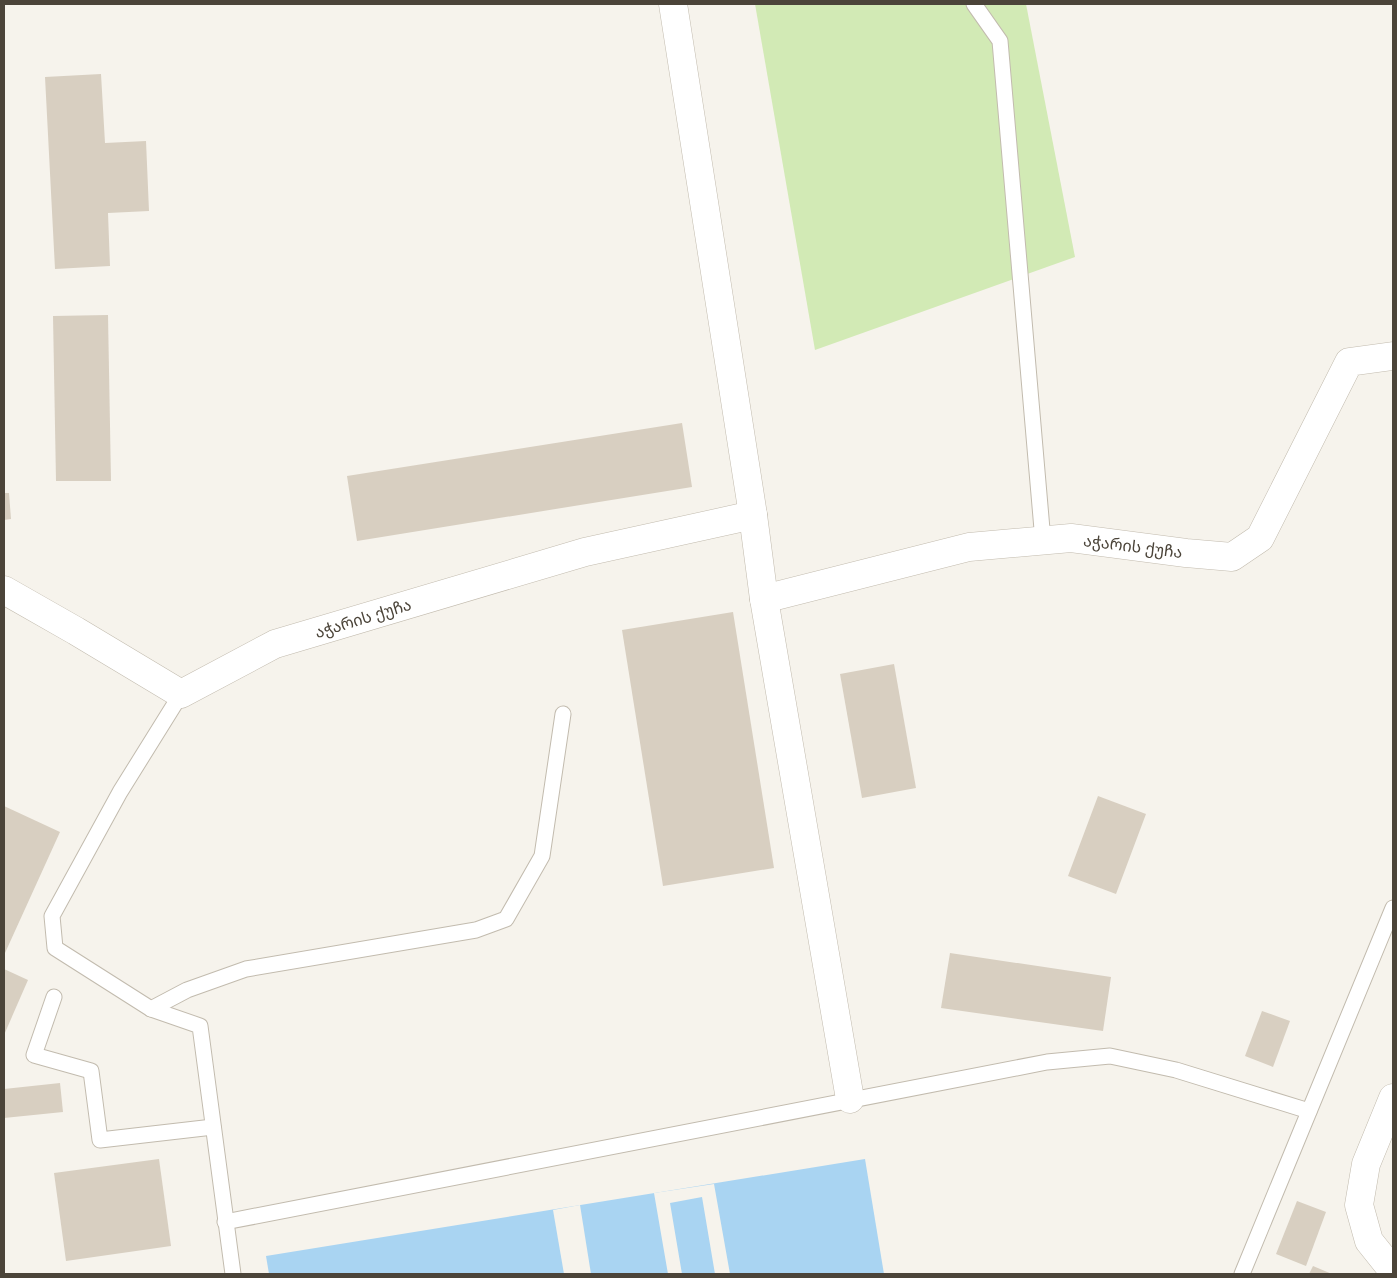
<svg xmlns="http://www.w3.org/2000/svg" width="1397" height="1278" viewBox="0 0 1397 1278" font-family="Raleway,'Noto Sans Georgian',sans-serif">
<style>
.green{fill:#d2eab5}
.water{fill:#a9d4f2}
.pier{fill:#f6f3ec}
.building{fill:#d8cfc1}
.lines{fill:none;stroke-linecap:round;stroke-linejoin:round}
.lane-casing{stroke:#c2bbae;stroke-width:17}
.street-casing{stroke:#c2bbae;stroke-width:29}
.lane{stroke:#fff;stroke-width:15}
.street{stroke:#fff;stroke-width:28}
.labels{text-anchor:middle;stroke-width:4.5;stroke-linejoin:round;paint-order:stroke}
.street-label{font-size:16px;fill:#4b4439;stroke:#fff}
</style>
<rect width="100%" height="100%" fill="#f6f3ec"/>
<path class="green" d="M755 4H1026L1075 257 815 350Z"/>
<path class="water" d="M865 1159 884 1274H269L266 1256Z"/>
<g class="pier">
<path d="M714 1184 730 1274H715L702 1197 670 1203 682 1274H668L654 1193Z"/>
<path d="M580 1205 591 1274H564L553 1210Z"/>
</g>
<g class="building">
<path d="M101 74 105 143 146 141 149 211 108 213 110 266 55 269 45 77Z"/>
<path d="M108 315 111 481H56L53 316Z"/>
<path d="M682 423 692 487 357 541 347 476Z"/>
<path d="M4 493H9L11 519 4 520Z"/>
<path d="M733 612 774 868 663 886 622 630Z"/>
<path d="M894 664 916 788 862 798 840 674Z"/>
<path d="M1098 796 1146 814 1116 894 1068 876Z"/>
<path d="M4 806 60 832 5 953 4 952Z"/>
<path d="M950 953 1111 977 1103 1031 941 1008Z"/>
<path d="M4 969 28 980 4 1035Z"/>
<path d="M1262 1011 1290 1021 1273 1067 1245 1056Z"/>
<path d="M60 1083 63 1112 4 1118V1089Z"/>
<path d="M159 1159 171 1246 66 1261 54 1173Z"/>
<path d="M1297 1201 1326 1212 1306 1266 1276 1254Z"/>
<path d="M1313 1266 1332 1274H1309Z"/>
</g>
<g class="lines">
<defs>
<g id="lane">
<path d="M974 4 1000 41 1043 541"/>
<path d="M181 694 120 792 52 916 55 948 151 1009 200 1026 233 1274"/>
<path d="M54 997 34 1055 91 1071 100 1140 213 1127"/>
<path d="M151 1009 187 990 246 969 476 930 506 919 542 856 563 714"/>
<path d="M225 1222 1047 1062 1110 1056 1176 1070 1309 1111"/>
<path d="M1242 1274 1393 908"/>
</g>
<g id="street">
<path d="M673 4 753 515 764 599 850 1099"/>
<path d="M4 590 76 631 181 694 275 644 585 552 753 515"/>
<path d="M764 599 969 547 1071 538 1186 553 1232 557 1260 538 1349 362 1393 356"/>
<path d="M1393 1098 1366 1164 1359 1205 1369 1241 1389 1266 1393 1268"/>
</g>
</defs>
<use href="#lane" class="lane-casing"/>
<use href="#street" class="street-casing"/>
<use href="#lane" class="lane"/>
<use href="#street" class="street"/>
</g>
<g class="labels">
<g class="street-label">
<text transform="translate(1133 546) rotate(7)" y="6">აჭარის ქუჩა</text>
<text transform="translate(363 618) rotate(-17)" y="6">აჭარის ქუჩა</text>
</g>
</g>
<rect width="1397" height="1278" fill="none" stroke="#4b4439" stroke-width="10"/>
</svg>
